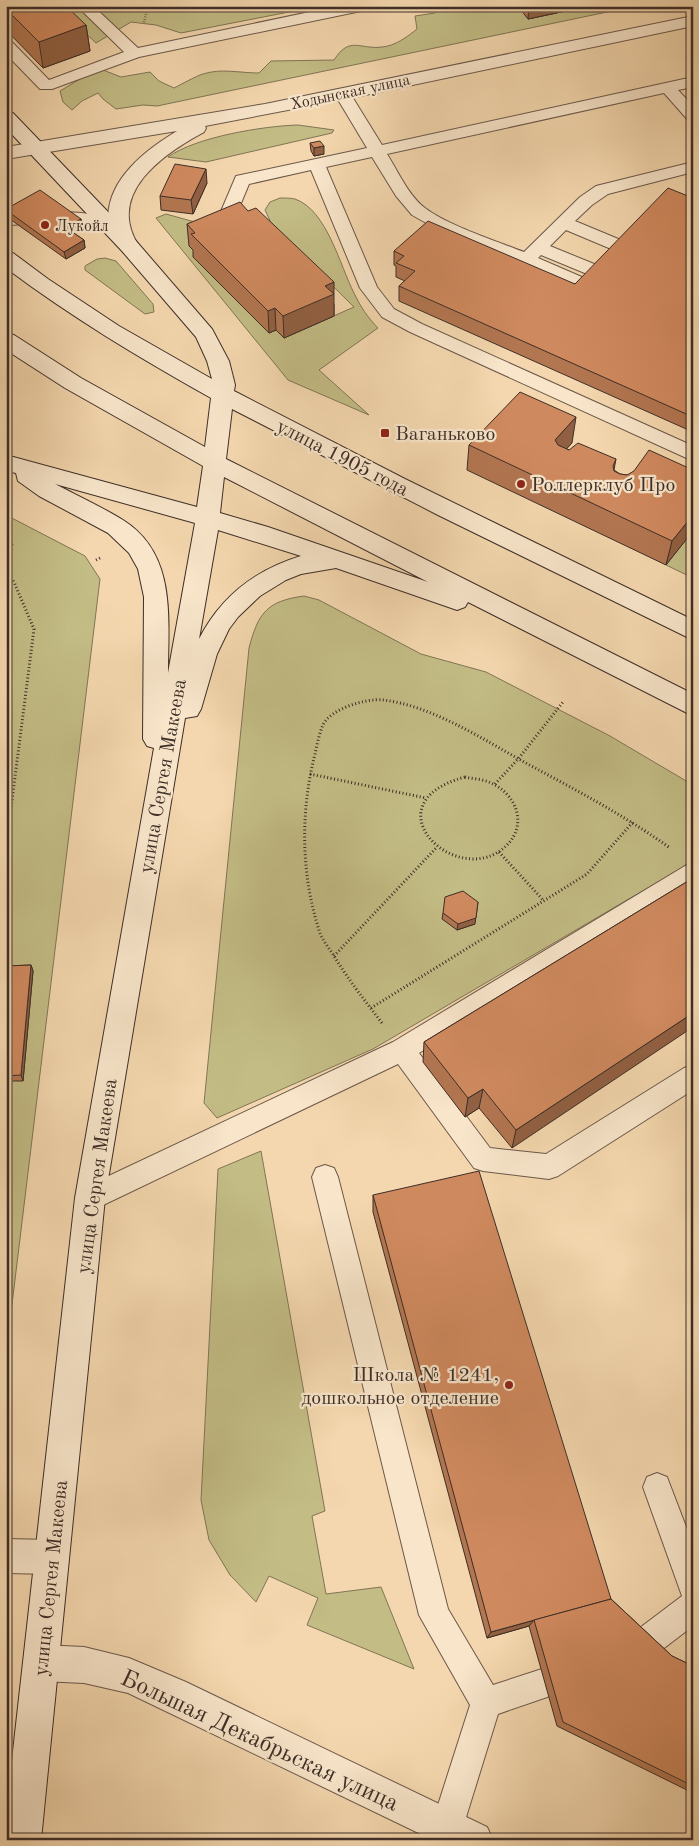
<svg xmlns="http://www.w3.org/2000/svg" width="699" height="1846" viewBox="0 0 699 1846" font-family="'Old Standard TT',serif">
<style>
.green{fill:#c3bc85;stroke:#807556}
.lines{fill:none;stroke-linecap:round;stroke-linejoin:round}
.service-casing{stroke:#6b584a;stroke-width:2}
.pedestrian-casing{stroke:#6b584a;stroke-width:2}
.tertiary-casing{stroke:#6b584a;stroke-width:2}
.secondary-casing{stroke:#3d2e28;stroke-width:2}
.path-far1{stroke:#3d2e28;stroke-width:2.5;stroke-dasharray:0.5 2;stroke-linecap:butt}
.path{stroke:#3d2e28;stroke-width:3;stroke-dasharray:1 2.5;stroke-linecap:butt}
.service{fill:#f8e5ca;fill-rule:evenodd}
.pedestrian{fill:#f8e5ca;fill-rule:evenodd}
.tertiary{fill:#f8e5ca;fill-rule:evenodd}
.secondary{fill:#f8e5ca;fill-rule:evenodd}
.wall{fill:#b27651;stroke:#3d2e28}
.shaded-wall{fill:#916042;stroke:#3d2e28}
.building{fill:#cf895e;stroke:#3d2e28}
.poi-dot{fill:#8f2418;stroke:#f8e5ca;stroke-width:2}
.labels{text-anchor:middle;stroke-width:4.5;stroke-linejoin:round;paint-order:stroke}
.far-street-label{font-size:16px;fill:#3d2e28;stroke:#f8e5ca}
.far-poi-label{font-size:16px;fill:#3d2e28;stroke:#f8e5ca;text-anchor:start}
.poi-label{font-size:20px;fill:#3d2e28;stroke:#f8e5ca;text-anchor:start}
.street-label{font-size:20px;fill:#3d2e28;stroke:#f8e5ca}
.near-street-label{font-size:24px;fill:#3d2e28;stroke:#f8e5ca}
</style>
<rect width="100%" height="100%" fill="#f4d7ae"/>
<filter id="stains"><feTurbulence type="fractalNoise" baseFrequency=".004" numOctaves="4"/><feColorMatrix values="0 0 0 0 .2 0 0 0 0 .09 0 0 0 0 .02 0 0 0 .5 -.17"/></filter>
<radialGradient id="worn" r=".72"><stop offset=".6" stop-color="#630" stop-opacity="0"/><stop offset="1" stop-color="#630" stop-opacity=".3"/></radialGradient>
<g class="green">
<path d="M57 6H320L181 33 156 25 131 22 96 43Z"/>
<path d="M440 6H518L528 19 589 6H636L157 106 143 105 116 109 103 99 98 93 82 101 72 110 63 102 60 91 85 76 103 70 121 77 150 72 159 81 174 88C182 84 196 76 203 74 221 68 240 73 259 73L271 61 334 60C350 35 360 50 382 47 395 46 407 37 417 29L415 16 435 13Z"/>
<path d="M298 125 334 130 332 133 206 162 168 157C196 137 263 126 298 125Z"/>
<path d="M280 198C285 198 291 198 295 199 327 210 340 266 354 293 360 306 368 318 378 328L319 370 369 415 288 380 156 218 166 214 202 224 198 255 194 257 269 333 276 330 284 338 354 307 273 227 265 210 270 202Z"/>
<path d="M105 258 116 261 153 304 154 312 145 314 85 270V266L97 259Z"/>
<path d="M6 515 85 556 100 579 6 1354Z"/>
<path d="M693 531V578L666 565Z"/>
<path d="M304 596 319 600 421 654 486 672 610 736 693 785V859L680 869 373 1049 217 1118 204 1103 249 648C258 614 266 601 304 596Z"/>
<path d="M261 1151 325 1511 312 1516 326 1594 381 1587 414 1669 307 1625 318 1598 269 1576 256 1602 230 1575 209 1540 201 1500 218 1169Z"/>
</g>
<g class="lines">
<defs>
<g id="service">
<path d="M77 6H93L138 48 338 6H368L366 9 361 11 139 57 52 89H40L6 54V40L12 42 49 80 124 52Z"/>
<path d="M693 77V87L678 90 693 106V121L687 119 664 93 387 154C398 171 408 195 425 208 447 225 496 241 524 252L580 197 596 186 693 162V172L608 194 592 205 575 221 628 243 631 247 628 251 622 253 616 251 566 230 550 246 604 268 607 272 604 276 598 278 592 276 541 255 538 258 591 281 594 285 591 289 585 291 529 268C522 274 519 276 510 274L507 270 514 262 435 228 412 215 396 196 372 157 326 167 377 287 394 309 422 324 693 446V461L410 332 382 317 360 288 311 170 249 184 234 220 228 221 222 220 219 216 236 176 367 148 334 93 336 90H348L382 145Z"/>
<path d="M59 212C74 212 108 213 118 227L115 231C104 234 96 226 85 224 60 219 32 225 6 225V215Z"/>
<path d="M693 863V885L419 1053 490 1148 546 1154 684 1068 693 1065V1090L558 1176 549 1179 483 1171 474 1168 398 1064 99 1207 90 1210 81 1207 77 1198 81 1189 393 1042 685 866Z"/>
<path d="M325 1165 334 1168 338 1177 448 1609 493 1685 545 1668 556 1672 560 1683 556 1694 498 1714 463 1827 458 1838H436L431 1827 470 1705 419 1615 312 1177 316 1168Z"/>
<path d="M657 1473 667 1477 693 1545V1626L655 1655 644 1659 633 1655 629 1644 633 1633 682 1596 643 1487 647 1477Z"/>
</g>
<path id="pedestrian" d="M6 1539 52 1540 64 1545 69 1557 64 1569 52 1574 6 1573Z"/>
<g id="tertiary">
<path d="M693 16V26L351 98 205 126 206 128 204 132C163 154 105 194 139 246L136 251 129 252 122 251C117 243 111 235 109 227 102 183 145 150 177 131L6 159V147L265 104Z"/>
<path d="M41 1645 84 1647 129 1658 186 1682 487 1827 493 1840H433L128 1693 84 1683 41 1681 28 1676 23 1663 28 1650Z"/>
</g>
<path id="secondary" d="M6 111 13 113 136 241 212 329 229 361 235 385 234 391 405 479 693 620V640L438 515 232 409 226 459 693 694V716L468 602 465 607 457 610 336 568 301 574 286 580 260 596 238 617 229 629 217 654 201 709 197 716 185 718 105 1198 41 1840H6V1814L75 1198 154 748 147 746 143 739 144 597 138 569 129 553 108 533 39 496 18 481 16 473 6 471V455L197 507 203 466 65 388 6 350V333L14 335 81 378 205 447 211 398C140 358 71 317 6 268V252L13 253 48 279 119 326 212 379 207 361 196 337 122 251 6 128ZM224 477 428 582 268 527 220 513ZM55 484 195 523 168 673C168 618 177 554 123 520 102 507 78 496 55 484ZM218 530 301 556C255 570 221 596 199 639Z"/>
</defs>
<use href="#service" class="service-casing"/>
<use href="#pedestrian" class="pedestrian-casing"/>
<use href="#tertiary" class="tertiary-casing"/>
<use href="#secondary" class="secondary-casing"/>
<path class="path-far1" d="M144 22 148 6"/>
<g class="path">
<path d="M6 548 14 543"/>
<path d="M96 560 102 557"/>
<path d="M6 573 14 582 34 629 9 824"/>
<path d="M310 774 426 798"/>
<path d="M465 777C473 779 484 779 491 783 516 794 528 824 507 845 459 893 365 804 465 777Z"/>
<path d="M495 784 519 758 563 702"/>
<path d="M499 852 544 901"/>
<path d="M334 956 437 847"/>
<path d="M371 1008 587 874 633 822"/>
<path d="M382 1023C365 1001 348 979 334 956 329 948 323 941 320 933 301 876 300 813 315 754 317 745 319 734 323 725 330 709 366 698 383 700 430 705 483 739 524 762 574 789 624 815 670 848"/>
</g>
<use href="#service" class="service"/>
<use href="#pedestrian" class="pedestrian"/>
<use href="#tertiary" class="tertiary"/>
<use href="#secondary" class="secondary"/>
</g>
<g class="wall">
<path d="M6 6 86 25 90 51 43 68 6 30Z"/>
<path d="M518 6H589L528 19Z"/>
<path d="M310 143 324 154 314 156 311 151Z"/>
<path d="M207 183 193 214 161 210 160 196Z"/>
<path d="M693 198V432L399 301V286L405 281 396 277V266L394 265V251L575 284Z"/>
<path d="M6 209 81 219 82 226 72 232 84 240 85 248 66 259 7 217Z"/>
<path d="M187 224 334 304V316L284 338 276 330 269 333 193 257V250L189 246Z"/>
<path d="M572 443 566 449 616 459 614 470 620 474 627 475 693 470 666 565 467 470 469 445Z"/>
<path d="M693 878 512 1148 479 1108 465 1117 423 1062 424 1042Z"/>
<path d="M443 913 475 924 457 930 442 919Z"/>
<path d="M31 965 33 971 23 1081H6V966Z"/>
<path d="M373 1195 611 1599 672 1656 693 1666V1793L557 1726 529 1626 487 1638 373 1212Z"/>
</g>
<g class="shaded-wall">
<path d="M529 6H589L528 19Z"/>
<path d="M86 25 90 51 43 68 39 42Z"/>
<path d="M324 146V154L314 156V148Z"/>
<path d="M206 169 207 183 193 214 191 200Z"/>
<path d="M81 219 82 226 67 235 65 227Z"/>
<path d="M84 240 85 248 66 259 64 252Z"/>
<path d="M334 282V316L284 338 283 316 325 286Z"/>
<path d="M275 308 276 330 269 333 268 311Z"/>
<path d="M576 417 572 443 552 465 555 440Z"/>
<path d="M693 515V531L666 565 672 541Z"/>
<path d="M478 902 475 924 457 930 458 924Z"/>
<path d="M31 965 33 971 23 1081 21 1075Z"/>
<path d="M693 1013V1027L512 1148 516 1130Z"/>
<path d="M483 1089 479 1108 465 1117 468 1098Z"/>
<path d="M611 1599 534 1620 529 1626 487 1638 491 1632Z"/>
</g>
<g class="building">
<path d="M6 6H66L86 25 39 42 6 9Z"/>
<path d="M320 141 324 146 314 148 310 143Z"/>
<path d="M175 164 206 169 191 200 160 196Z"/>
<path d="M668 188 693 198V417L399 286 415 271 396 263 404 256 394 251 428 221 575 284Z"/>
<path d="M40 190 81 219 65 227 84 240 64 252 6 210V209Z"/>
<path d="M240 202 248 211 256 208 334 282 325 286 334 294 283 316 275 308 268 311 191 234 195 233 187 224Z"/>
<path d="M520 392 576 417 555 440 558 445 569 450 578 443 616 459 613 466 614 471 620 474 627 475 634 471 649 450 693 470V515L672 541 469 445Z"/>
<path d="M693 878V1013L516 1130 483 1089 468 1098 424 1042Z"/>
<path d="M463 891 478 902 476 918 458 924 443 913 445 897Z"/>
<path d="M31 965 21 1075 6 1076V966Z"/>
<path d="M479 1171 611 1599 491 1632 373 1195Z"/>
<path d="M611 1599 672 1656 693 1666V1786L563 1722 534 1620Z"/>
</g>
<g class="poi-dot">
<circle cx="45" cy="225" r="5"/>
<rect x="380" y="428" width="10" height="10" rx="2.5"/>
<circle cx="521" cy="484" r="5"/>
<circle cx="509" cy="1385" r="5"/>
</g>
<g class="labels">
<g class="far-street-label">
<text transform="translate(350 91) rotate(-12)" y="6">Ходынская улица</text>
</g>
<g class="far-poi-label">
<text x="55" y="231">Лукойл</text>
</g>
<g class="poi-label">
<text x="395" y="440">Ваганьково</text>
<text x="531" y="491">Роллерклуб Про</text>
<text x="499" y="1381" text-anchor="end">Школа № 1241,<tspan x="499" dy="23">дошкольное отделение</tspan></text>
</g>
<g class="street-label">
<text transform="translate(343 457) rotate(27)" y="7">улица 1905 года</text>
<text transform="translate(162 776) rotate(-80)" y="7">улица Сергея Макеева</text>
<text transform="translate(96 1176) rotate(-82)" y="7">улица Сергея Макеева</text>
<text transform="translate(50 1578) rotate(-84)" y="7">улица Сергея Макеева</text>
</g>
<g class="near-street-label">
<text transform="translate(260 1740) rotate(25)" y="8">Большая Декабрьская улица</text>
</g>
</g>
<rect width="699" height="1846" fill="none" stroke="#f4d7ae" stroke-width="25"/>
<rect x="8" y="8" width="684" height="1831" fill="none" stroke="#3d2e28" stroke-width="2.5"/>
<rect x="12" y="12" width="674" height="1821" fill="none" stroke="#3d2e28"/>
<rect width="100%" height="100%" filter="url(#stains)"/>
<rect width="100%" height="100%" fill="url(#worn)"/>
</svg>
